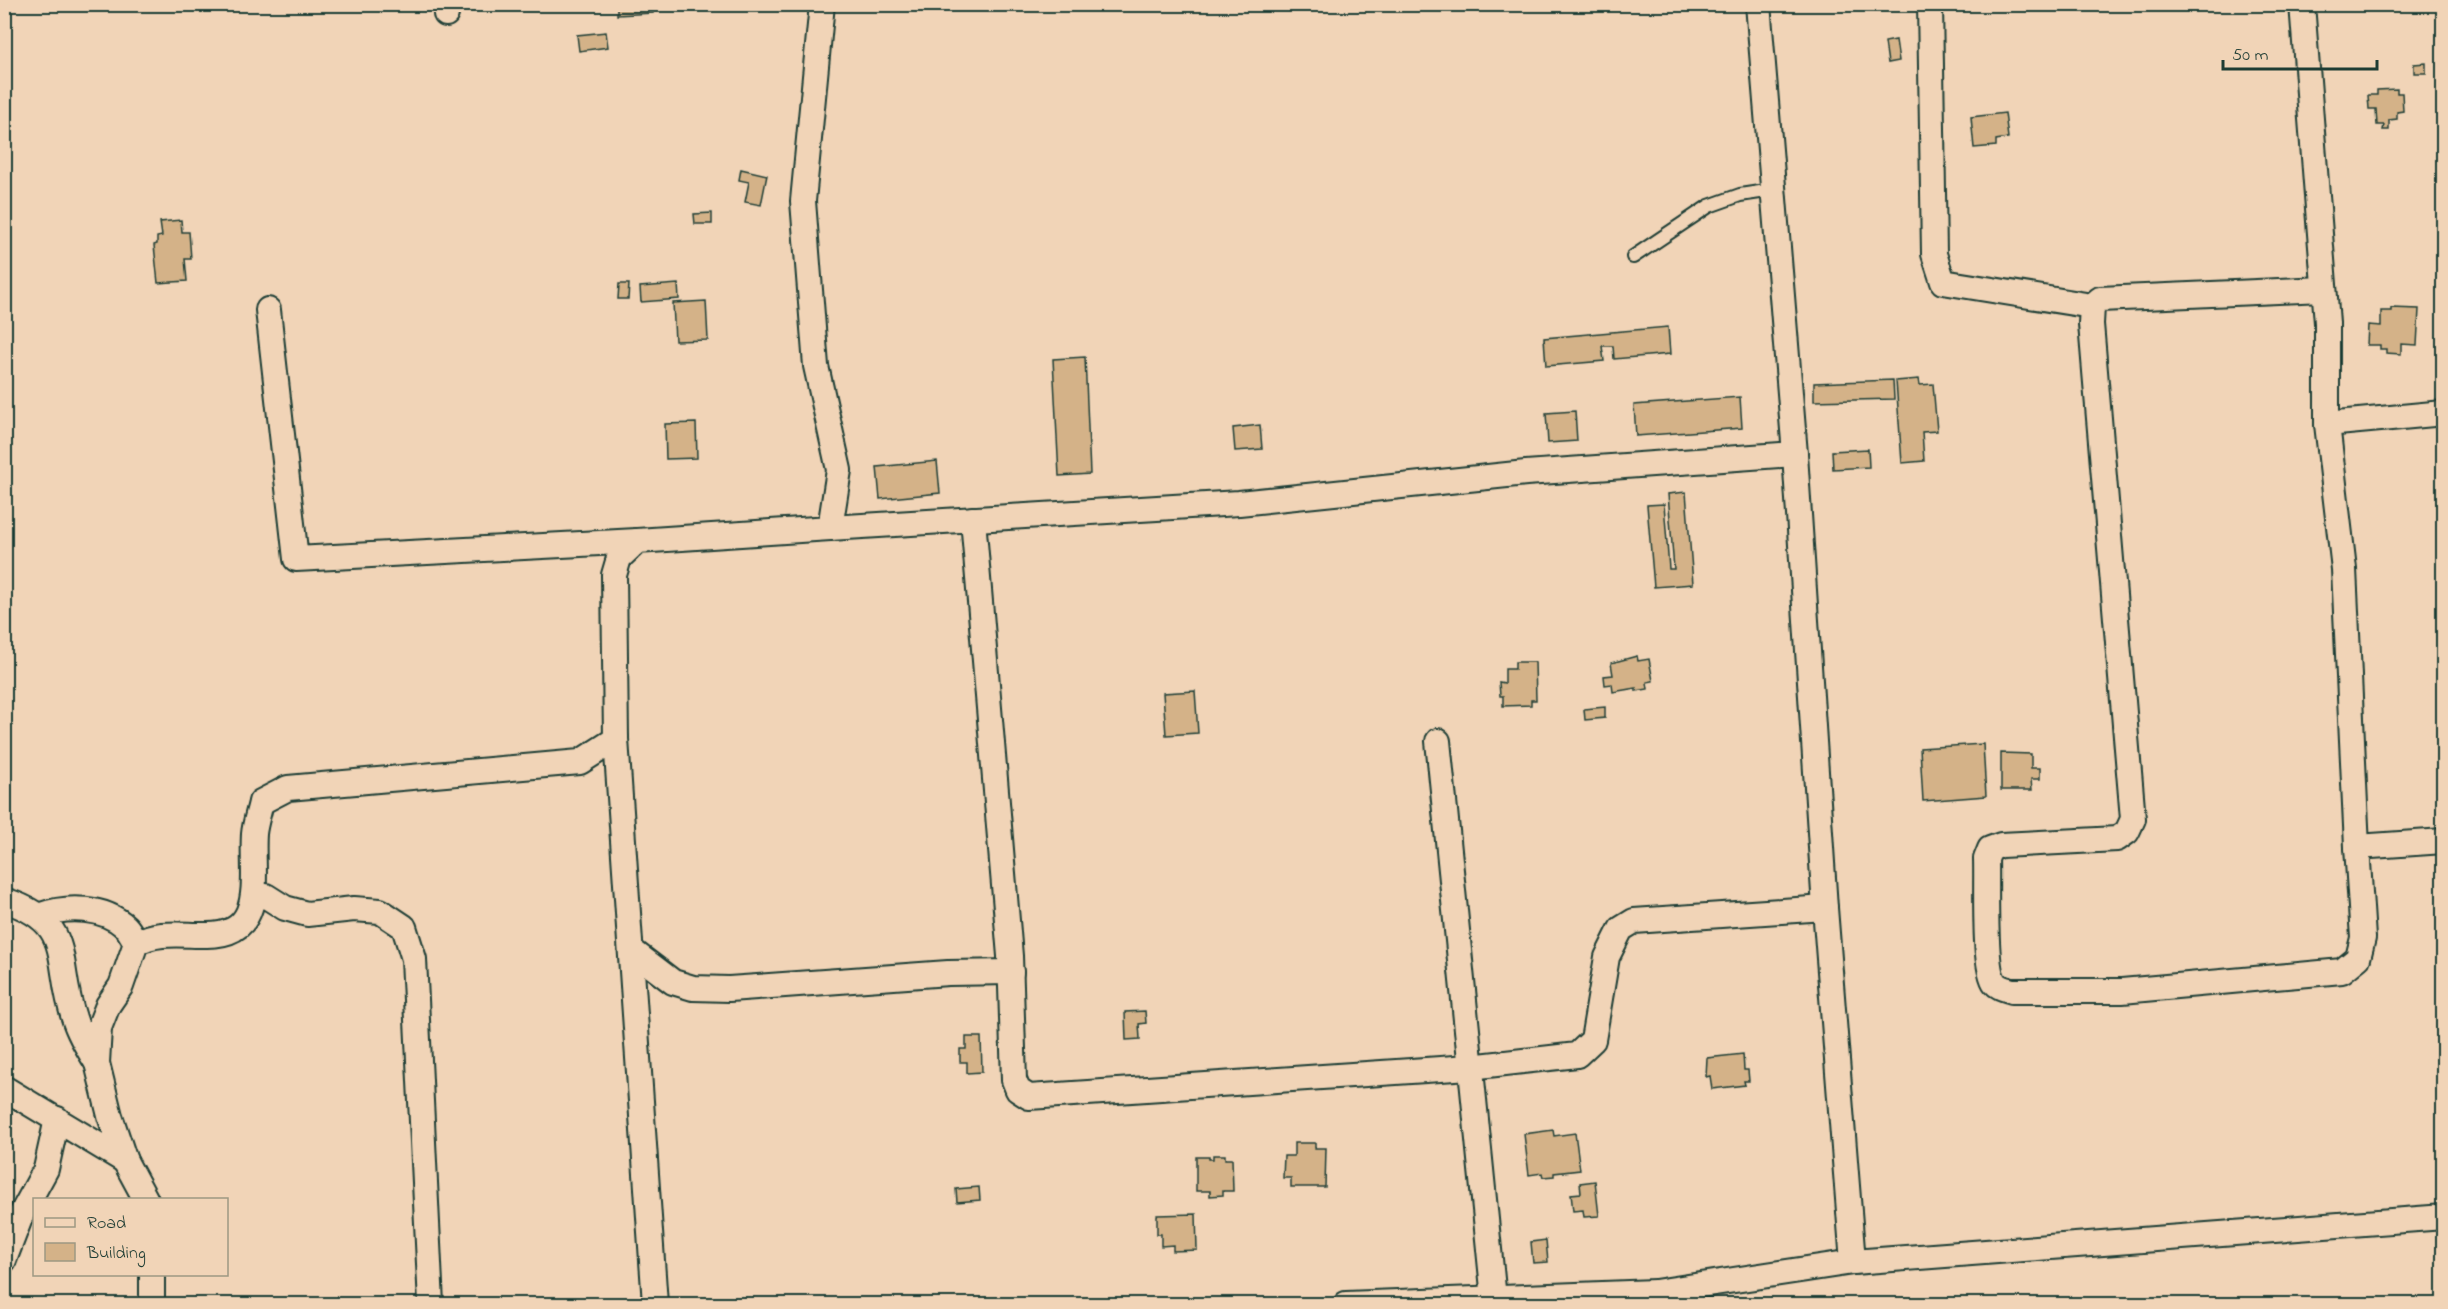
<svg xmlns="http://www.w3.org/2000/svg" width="2448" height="1309" viewBox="0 0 2448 1309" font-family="'Indie Flower',sans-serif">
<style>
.building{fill:#d4b288;stroke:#1f3d34;stroke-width:1.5}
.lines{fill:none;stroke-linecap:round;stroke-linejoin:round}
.service-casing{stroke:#1f3d34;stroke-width:16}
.minor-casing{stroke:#1f3d34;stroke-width:28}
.service{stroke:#f1d4b7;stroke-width:12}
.minor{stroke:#f1d4b7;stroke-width:24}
</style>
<rect width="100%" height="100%" fill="#f1d4b7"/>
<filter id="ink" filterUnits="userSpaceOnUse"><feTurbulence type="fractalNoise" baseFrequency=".0167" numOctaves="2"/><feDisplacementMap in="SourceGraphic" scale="12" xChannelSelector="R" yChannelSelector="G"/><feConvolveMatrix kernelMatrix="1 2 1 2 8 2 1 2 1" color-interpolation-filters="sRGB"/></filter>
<g filter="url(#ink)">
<g class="building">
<path d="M617 4H652L653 13 617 15Z"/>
<path d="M606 32 608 47 579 51 577 35Z"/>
<path d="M1896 40 1899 61 1888 63 1885 42Z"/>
<path d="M2426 63V73H2414V64Z"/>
<path d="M2397 89V93H2402L2403 111 2397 112V119L2389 120V130H2383L2384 125H2377L2376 109H2369L2368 95H2377V90Z"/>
<path d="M2005 113 2008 138 1996 140V146L1974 148 1971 117Z"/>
<path d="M741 169 767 175 761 205 745 202 749 182 739 180Z"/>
<path d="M712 213V224H695L694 214Z"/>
<path d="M181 220 182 232H189L191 259H185L187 281 158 283 154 245 157 244V237L162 236 160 222Z"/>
<path d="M619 284H629L628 299H618Z"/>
<path d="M678 284 679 299 641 302 640 287Z"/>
<path d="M706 301 708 340 675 341 673 303Z"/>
<path d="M2391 308 2419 309 2417 345 2401 344V354L2386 353V349H2380V345H2367L2368 325 2381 326V311H2391Z"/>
<path d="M1668 327 1670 354 1614 359 1613 346H1602L1604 361 1546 366 1544 338Z"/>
<path d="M1085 357 1090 474 1059 476 1053 359Z"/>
<path d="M1919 379 1920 385 1933 384 1937 431 1922 432 1924 461 1902 463 1896 381Z"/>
<path d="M1893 380 1894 399 1814 401V383Z"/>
<path d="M1740 397 1742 428 1636 436 1634 405Z"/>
<path d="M1575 411 1577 441 1548 443 1546 413Z"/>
<path d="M696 423 697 458 666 459 665 424Z"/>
<path d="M1260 425 1262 449 1235 451 1233 428Z"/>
<path d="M1868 449 1869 467 1833 469 1832 451Z"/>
<path d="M937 461 940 493 880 499 877 467Z"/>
<path d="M1686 492 1693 584 1654 587 1647 505 1664 504 1669 569H1674L1668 494Z"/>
<path d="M1637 656 1638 661 1649 659 1653 681 1647 682 1648 689 1636 691V688L1613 692 1612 684 1605 685 1604 676 1613 675 1611 663Z"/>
<path d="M1515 662H1535L1536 700H1531V705L1503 706V696H1500L1499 682 1505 683V669H1515Z"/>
<path d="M1195 691 1198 733 1166 735 1163 693Z"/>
<path d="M1605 707V718L1585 720 1584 709Z"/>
<path d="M1983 744 1986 796 1923 801 1920 748Z"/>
<path d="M2001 753 2031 754V768H2040V779H2031L2032 790H2001Z"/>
<path d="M1145 1011 1146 1023 1139 1024 1140 1039 1126 1040 1125 1012Z"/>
<path d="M966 1037H981L982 1072 967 1073V1062H960V1049H966Z"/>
<path d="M1743 1054 1744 1070H1748L1749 1081H1744L1745 1085 1712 1089 1710 1076 1706 1077 1707 1058Z"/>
<path d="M1553 1130 1554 1136 1575 1133 1580 1170 1554 1173V1176L1543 1177 1542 1173 1529 1175 1524 1134Z"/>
<path d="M1294 1143H1315V1148H1326L1325 1187H1291V1178H1283L1284 1156H1294Z"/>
<path d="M1213 1155H1225V1159H1232L1233 1191H1223V1195L1210 1196V1191H1196V1157H1209V1159H1213Z"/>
<path d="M1595 1181 1599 1216 1584 1217 1583 1210 1573 1211 1571 1194 1581 1193 1580 1183Z"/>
<path d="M979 1187 980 1200 957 1202 956 1189Z"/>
<path d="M1196 1214 1197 1250 1173 1251V1245L1161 1246V1234H1157V1215Z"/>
<path d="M1546 1240 1548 1262 1533 1263 1531 1242Z"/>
</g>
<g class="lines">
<defs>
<path id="service" d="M1633 257 1709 206 1740 195 1773 190"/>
<g id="minor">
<path d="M446 4V14"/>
<path d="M1758 4 1795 454 1825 908 1853 1262"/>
<path d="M1930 4 1934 254 1943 282 2092 306"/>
<path d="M2302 4 2327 323V424L2344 569 2357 847"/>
<path d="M2324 289 2100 299 2092 306 2091 324 2133 819 2127 832 2117 839 2001 845 1990 849 1986 859C1987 882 1983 969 1995 983 1999 988 2006 989 2012 991H2122L2342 971 2358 958 2363 938 2357 847 2444 841"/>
<path d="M268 310 296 559 637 541"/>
<path d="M2327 424 2444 413"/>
<path d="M973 519 1010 956 1014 1080 1018 1090 1029 1097 1470 1067 1577 1055 1593 1040 1607 957 1621 929 1634 921 1825 908"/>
<path d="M830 528 1239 503 1526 473 1795 454"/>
<path d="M1438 741 1494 1299"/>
<path d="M254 897 266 896 285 908 307 914 354 909 380 911 404 927 414 959 431 1304"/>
<path d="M4 900C77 923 54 960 74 1018 79 1034 88 1049 97 1063"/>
<path d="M41 915C67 906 104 906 126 927 130 931 133 938 136 943"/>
<path d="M631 950 673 982 693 988 729 989 948 973 1011 972"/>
<path d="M4 1088 125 1161"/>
<path d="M146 1200 125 1161 110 1116 97 1063 99 1028 108 1005 121 986 136 943C157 931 180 935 204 935 268 937 251 876 254 834 255 823 259 812 261 802L288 788 580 762 616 739"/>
<path d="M4 1260 22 1213 46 1169 57 1119"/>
<path d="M152 1304V1274"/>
<path d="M655 1304 616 739 614 575 619 558 637 541 830 528 839 470 816 366 803 201 822 4"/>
<path d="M1346 1304 1655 1292 1853 1262 2444 1217"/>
</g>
</defs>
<use href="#service" class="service-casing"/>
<use href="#minor" class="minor-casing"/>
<use href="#service" class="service"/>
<use href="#minor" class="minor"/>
</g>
</g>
<rect width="2448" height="1309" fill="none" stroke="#f1d4b7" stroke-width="24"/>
<rect x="12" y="12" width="2424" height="1285" fill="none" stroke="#1f3d34" stroke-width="2" filter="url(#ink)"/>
<rect x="33" y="1198" width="195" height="78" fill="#f1d4b7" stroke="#9d9883" stroke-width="1.5"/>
<rect x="45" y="1218" width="30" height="9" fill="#f1d4b7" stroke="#9d9883" stroke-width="1.5"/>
<text x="87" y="1228" font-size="18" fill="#1f3d34">Road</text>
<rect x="45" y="1243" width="30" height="18" fill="#d4b288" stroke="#9d9883" stroke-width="1.5"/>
<text x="87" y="1258" font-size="18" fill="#1f3d34">Building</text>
<path d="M2223 60v9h154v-9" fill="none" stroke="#1f3d34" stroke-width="3"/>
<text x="2232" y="60" font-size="18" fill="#1f3d34" stroke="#f1d4b7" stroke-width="4.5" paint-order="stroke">50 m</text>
</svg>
